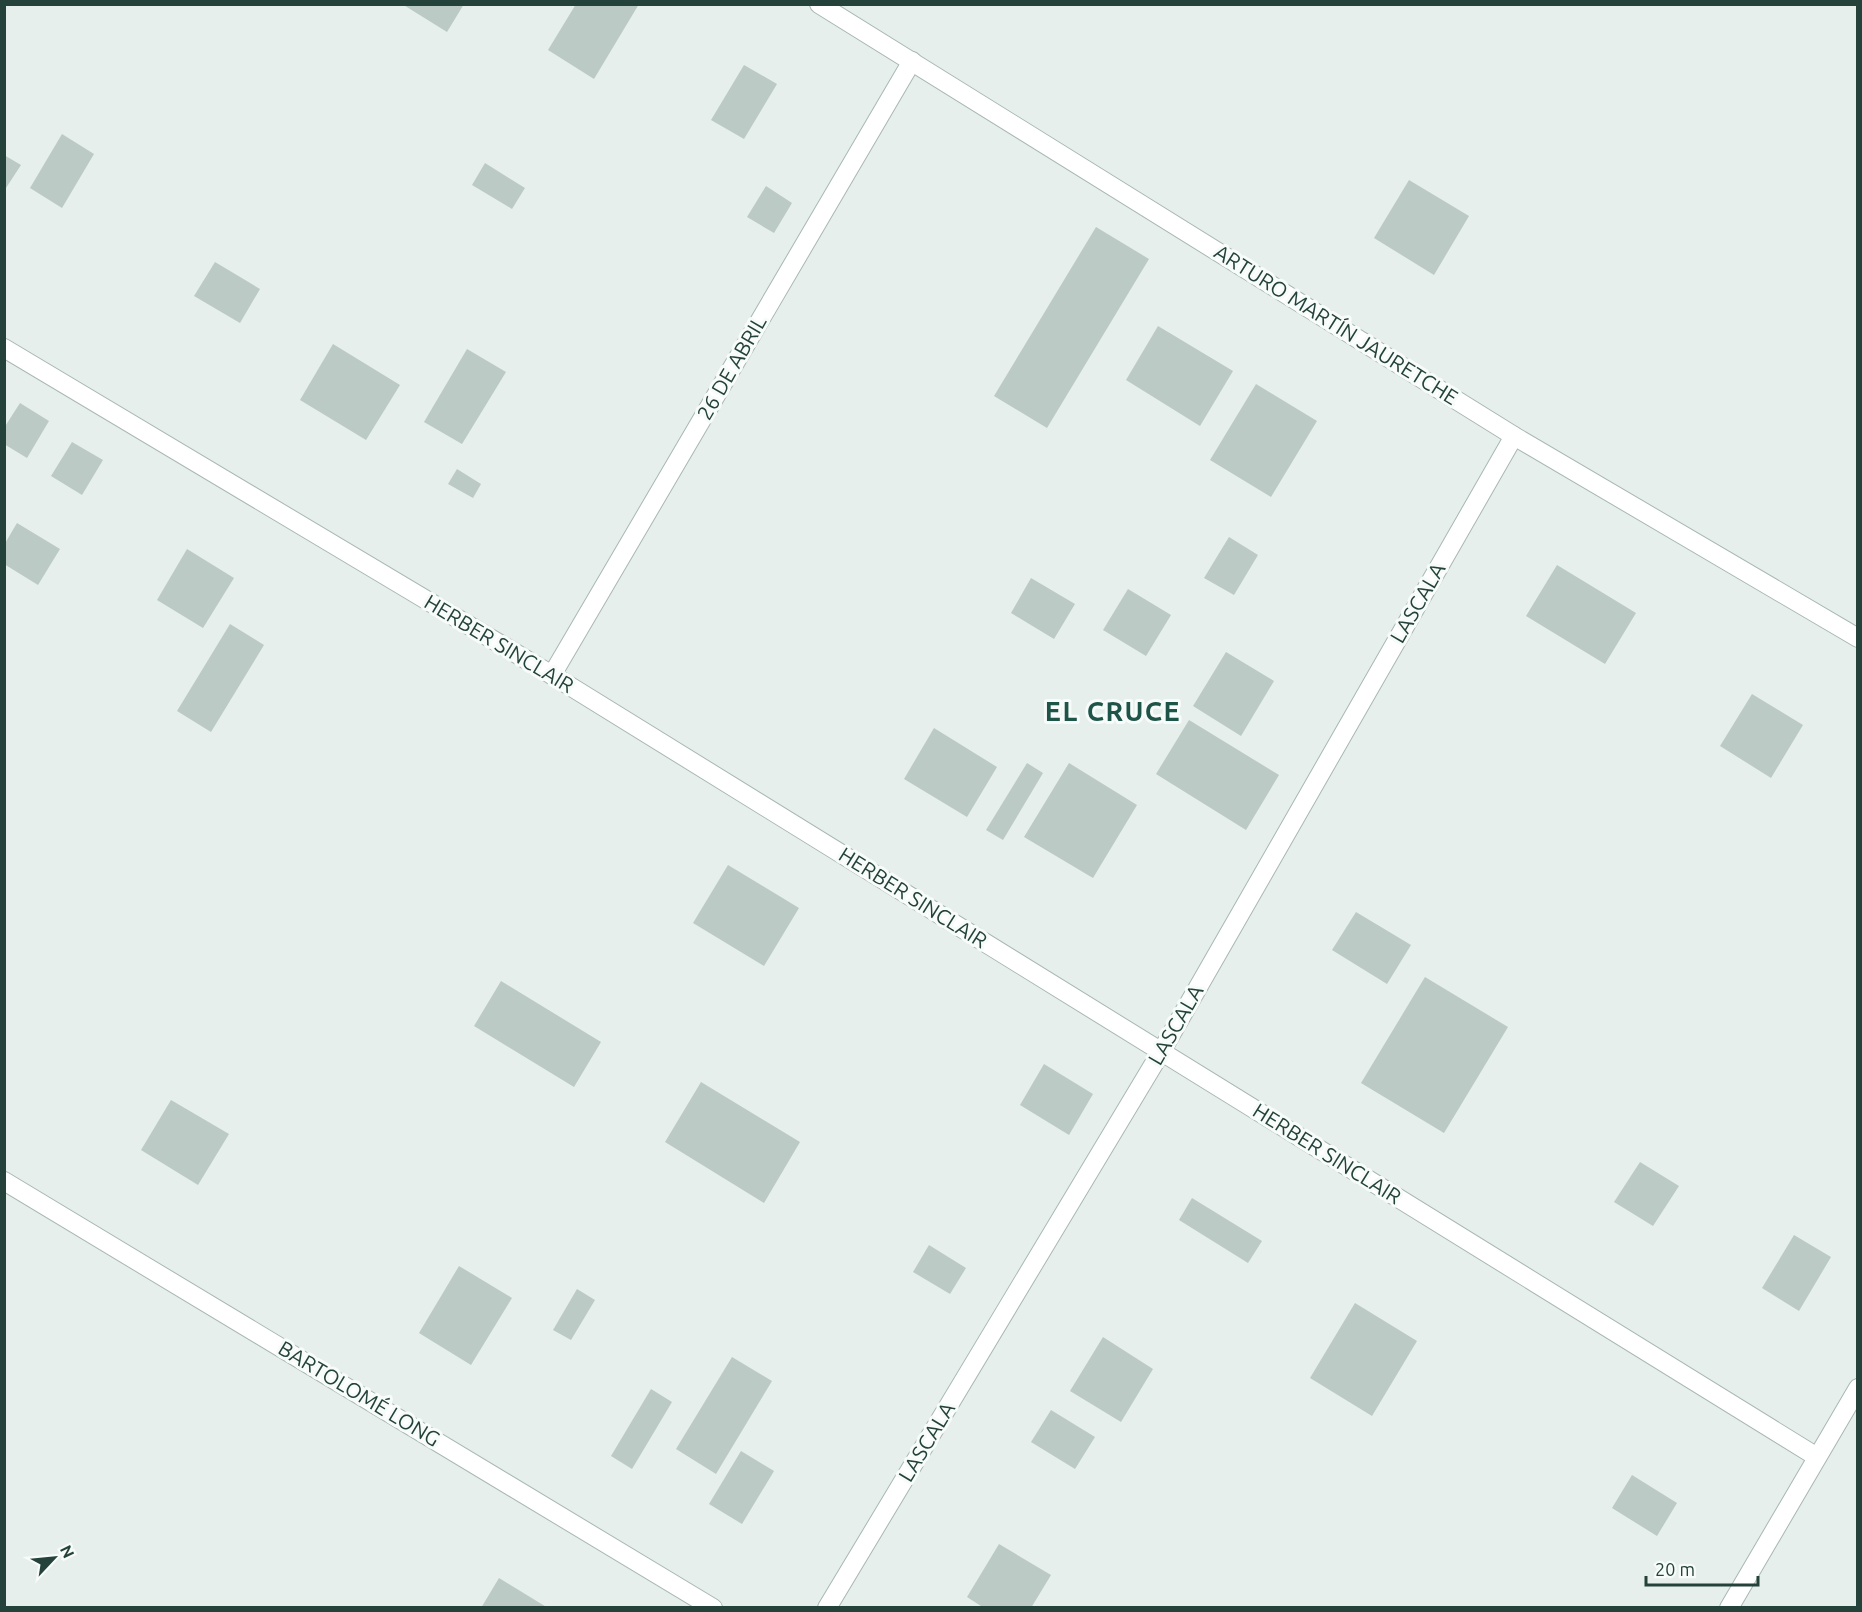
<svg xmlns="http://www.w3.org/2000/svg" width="1862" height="1612" viewBox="0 0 1862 1612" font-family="Ubuntu,sans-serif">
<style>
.building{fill:#bbcac4}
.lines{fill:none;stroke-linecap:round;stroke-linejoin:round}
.street-casing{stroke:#a8b8b2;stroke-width:20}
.street{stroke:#fff;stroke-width:18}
.labels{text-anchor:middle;stroke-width:6;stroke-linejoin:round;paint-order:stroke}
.street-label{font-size:21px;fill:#24423a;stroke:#f7fbf9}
.district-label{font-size:27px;font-weight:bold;letter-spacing:1.5px;fill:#1f5548;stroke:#f7fbf9}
</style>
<rect width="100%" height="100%" fill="#e6efeb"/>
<g class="building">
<path d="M402 4H464L447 32Z"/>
<path d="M576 4H639L594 79 548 50Z"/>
<path d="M744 65 777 84 744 139 711 120Z"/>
<path d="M62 134 94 154 62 208 30 188Z"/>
<path d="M4 155 21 165 4 191Z"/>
<path d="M485 163 525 188 512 209 472 185Z"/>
<path d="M1409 180 1469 216 1434 275 1374 238Z"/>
<path d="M766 186 792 203 774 233 747 217Z"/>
<path d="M1096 227 1149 259 1047 428 994 396Z"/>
<path d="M215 262 260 289 240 323 194 296Z"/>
<path d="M1158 326 1233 371 1200 426 1126 380Z"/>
<path d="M333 344 400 385 366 440 300 400Z"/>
<path d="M467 349 506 372 462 444 424 422Z"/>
<path d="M1256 384 1317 421 1271 497 1210 460Z"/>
<path d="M20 403 49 421 27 458 4 444V428Z"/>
<path d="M72 442 103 460 82 495 51 476Z"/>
<path d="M457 469 481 484 473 498 448 484Z"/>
<path d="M17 523 60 549 38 585 4 564V545Z"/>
<path d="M1229 537 1258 555 1234 595 1204 578Z"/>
<path d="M187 549 234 578 203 628 157 600Z"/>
<path d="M1557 565 1636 613 1605 664 1526 616Z"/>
<path d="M1031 578 1075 604 1054 639 1011 613Z"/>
<path d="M1128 589 1171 615 1146 656 1103 630Z"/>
<path d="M230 624 264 645 211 732 177 711Z"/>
<path d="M1226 652 1274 681 1241 736 1193 706Z"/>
<path d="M1752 694 1803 725 1771 778 1720 746Z"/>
<path d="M1189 720 1279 775 1246 830 1156 774Z"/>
<path d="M934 728 997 767 967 817 904 779Z"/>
<path d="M1027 763 1043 773 1003 840 986 830Z"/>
<path d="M1069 763 1137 805 1093 878 1024 837Z"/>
<path d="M728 865 799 908 764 966 693 923Z"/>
<path d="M1356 912 1411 945 1387 984 1332 950Z"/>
<path d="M1425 977 1508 1027 1444 1133 1361 1083Z"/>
<path d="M501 981 601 1042 574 1087 474 1026Z"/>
<path d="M1044 1064 1093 1094 1069 1135 1020 1105Z"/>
<path d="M701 1082 800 1142 764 1203 665 1142Z"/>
<path d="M171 1100 229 1134 198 1185 141 1150Z"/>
<path d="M1640 1162 1679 1186 1653 1226 1614 1202Z"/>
<path d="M1192 1198 1262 1241 1248 1263 1179 1220Z"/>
<path d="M1794 1235 1831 1257 1799 1311 1762 1288Z"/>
<path d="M929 1245 966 1268 950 1294 913 1272Z"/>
<path d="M459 1266 512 1298 471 1365 419 1333Z"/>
<path d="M577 1289 595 1300 571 1340 553 1330Z"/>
<path d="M1355 1303 1417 1341 1372 1416 1310 1378Z"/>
<path d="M1103 1337 1153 1369 1121 1422 1070 1391Z"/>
<path d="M732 1357 772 1381 716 1474 676 1449Z"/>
<path d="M651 1389 672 1402 632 1469 611 1456Z"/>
<path d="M1051 1410 1095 1437 1075 1469 1031 1442Z"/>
<path d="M741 1451 774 1471 742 1524 709 1504Z"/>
<path d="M1632 1475 1677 1503 1657 1536 1612 1508Z"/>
<path d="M999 1544 1051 1575 1031 1608H984L967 1597Z"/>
<path d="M499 1578 548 1608H481Z"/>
</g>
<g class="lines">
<defs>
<g id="street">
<path d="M819 4 1514 436 1858 638"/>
<path d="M4 348 552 675 1817 1457"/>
<path d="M552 675 912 61"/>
<path d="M4 1181 713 1608"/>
<path d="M827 1608 1161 1052 1514 436"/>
<path d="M1729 1608 1858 1388"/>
</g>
</defs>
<use href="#street" class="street-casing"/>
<use href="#street" class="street"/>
</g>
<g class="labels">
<g class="street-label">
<text transform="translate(1336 325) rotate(32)" y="7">ARTURO MARTÍN JAURETCHE</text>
<text transform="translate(732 368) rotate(-60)" y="7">26 DE ABRIL</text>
<text transform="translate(1418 603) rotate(-60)" y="7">LASCALA</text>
<text transform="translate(499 644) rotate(31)" y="7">HERBER SINCLAIR</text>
<text transform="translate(913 898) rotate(32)" y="7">HERBER SINCLAIR</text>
<text transform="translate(1176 1025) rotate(-60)" y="7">LASCALA</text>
<text transform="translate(1327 1154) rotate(32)" y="7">HERBER SINCLAIR</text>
<text transform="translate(359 1394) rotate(31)" y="7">BARTOLOMÉ LONG</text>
<text transform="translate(927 1442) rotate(-59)" y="7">LASCALA</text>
</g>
<g class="district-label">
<text x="1113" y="721">EL CRUCE</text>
</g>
</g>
<rect width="1862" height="1612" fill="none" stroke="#24423a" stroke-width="12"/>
<g transform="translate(54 1558) rotate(64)" stroke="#f7fbf9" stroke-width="4.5" paint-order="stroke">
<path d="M0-4.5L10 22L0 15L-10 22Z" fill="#24423a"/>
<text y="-9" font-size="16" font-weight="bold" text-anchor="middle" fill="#24423a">N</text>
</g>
<path d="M1646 1576v9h112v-9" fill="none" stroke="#24423a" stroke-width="3"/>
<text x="1655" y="1576" font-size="18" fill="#24423a" stroke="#f7fbf9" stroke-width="4.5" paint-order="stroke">20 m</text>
</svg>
